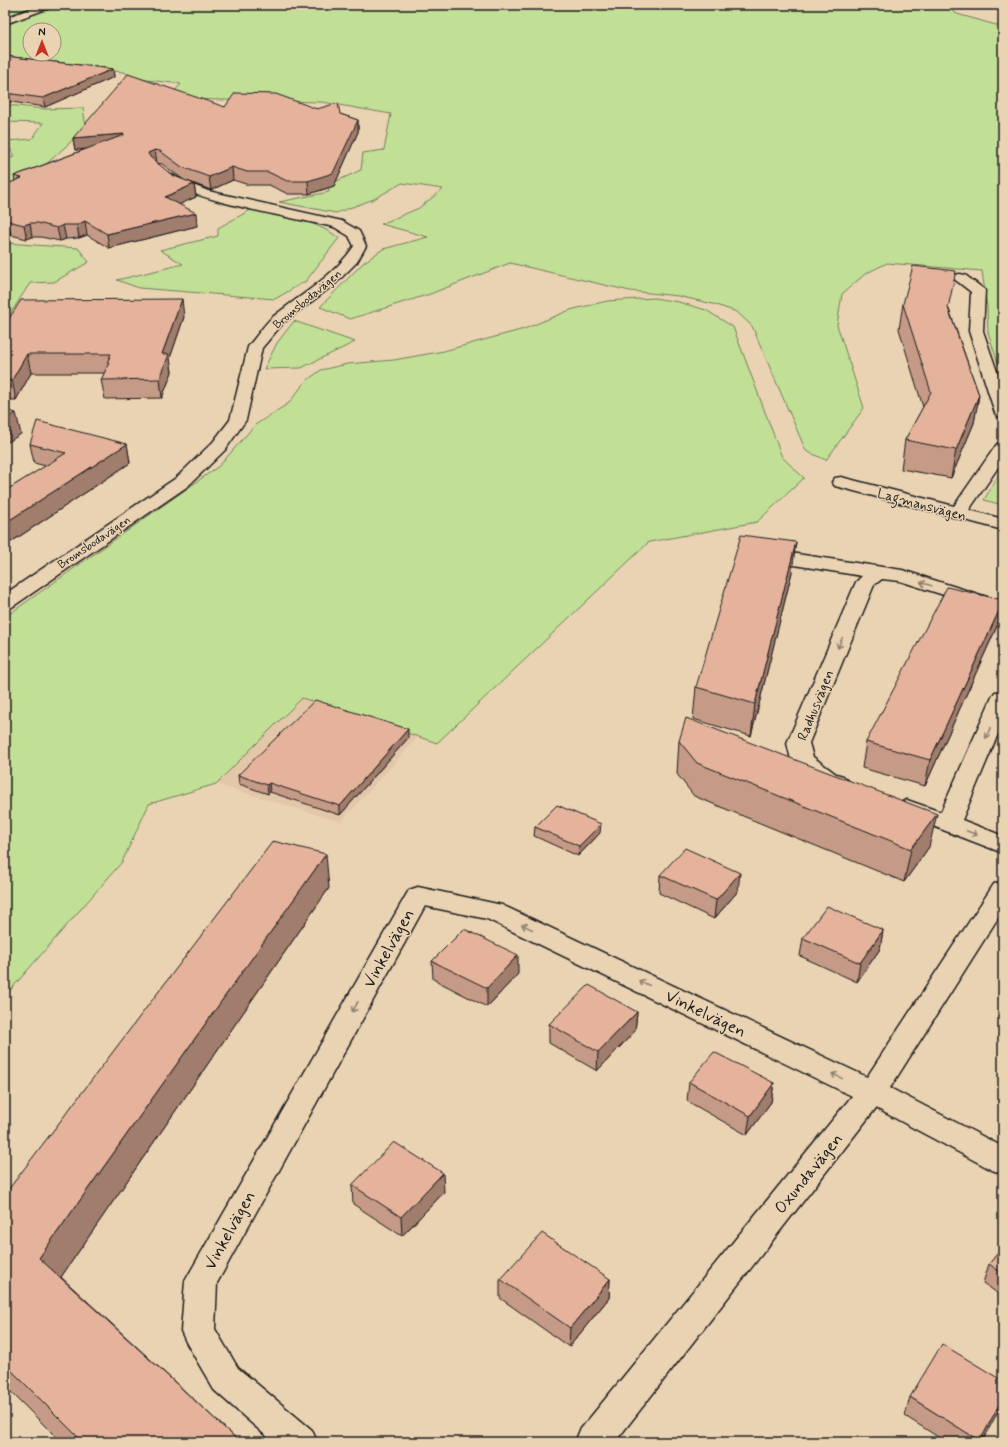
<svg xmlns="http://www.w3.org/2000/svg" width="1008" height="1447" viewBox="0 0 1008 1447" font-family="Mynerve,sans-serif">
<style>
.built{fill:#e4c6a9}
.green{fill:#c2df96;stroke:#6f7e59;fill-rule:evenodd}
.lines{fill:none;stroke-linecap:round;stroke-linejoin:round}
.street-casing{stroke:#1c1c1c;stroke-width:3}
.street{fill:#ead3b3;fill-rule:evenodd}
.wall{fill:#c59a86;stroke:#1c1c1c;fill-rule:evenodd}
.shaded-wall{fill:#a07d6d;stroke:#1c1c1c}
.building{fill:#e5b39c;stroke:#1c1c1c}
.oneway{stroke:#8d816f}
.labels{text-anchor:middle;stroke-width:3;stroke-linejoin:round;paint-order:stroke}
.far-street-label{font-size:12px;fill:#1c1c1c;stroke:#ead3b3}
.street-label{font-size:14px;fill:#1c1c1c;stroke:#ead3b3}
.near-street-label{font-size:17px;fill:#1c1c1c;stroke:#ead3b3}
</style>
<rect width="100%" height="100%" fill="#ead3b3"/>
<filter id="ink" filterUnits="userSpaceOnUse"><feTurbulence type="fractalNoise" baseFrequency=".025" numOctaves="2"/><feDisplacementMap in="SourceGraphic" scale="8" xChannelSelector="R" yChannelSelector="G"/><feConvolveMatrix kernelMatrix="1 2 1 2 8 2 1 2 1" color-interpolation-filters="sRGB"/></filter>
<g filter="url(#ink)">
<path class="built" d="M302 698 418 737 341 822 216 784Z"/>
<g class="green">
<path d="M5 5H943L957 14 1003 27V364H998L988 332 987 307 982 271 887 263 865 274 842 294 837 325 864 408 826 460 806 451 752 326 737 312 713 304 678 296 630 291 510 263 430 294 350 319 320 307 363 263 383 249 428 237 381 224 419 208 443 189 402 183 374 199 336 213 279 202 329 192 328 185 361 170 363 153 384 150 391 114 322 102 177 99 171 95 181 84 140 79 123 72 5 57ZM30 30H54V54H30Z"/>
<path d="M7 105 45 109 83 108 86 128 32 177 5 188V159L14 157 7 141 32 139 43 123 5 122V106Z"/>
<path d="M252 209C284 216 313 219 339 238L306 281 275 299 139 288 117 280 183 264 160 250 218 236V228Z"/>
<path d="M5 243 78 248 89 262 54 282 30 283 5 322Z"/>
<path d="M654 298 679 302 706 310 733 327 782 457 804 478 757 522 649 542 437 743 302 698 216 784 149 804 122 862 5 996V617L219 466 255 425 289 403 306 381 321 370 347 364 394 360 444 351 524 329 570 310 607 301Z"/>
<path d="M294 321 355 342 301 368 264 369 277 343Z"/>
<path d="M1003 468V505L984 500Z"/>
</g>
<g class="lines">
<defs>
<g id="street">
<path d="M41 5H53L52 7 5 24V18Z"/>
<path d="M169 173 183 181 208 191 342 221 359 231 366 246 357 262 336 283 283 323 262 348 246 420 225 450 188 486 12 607 5 609V594L176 478 213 442 230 420 248 347 250 344C258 335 265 323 274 316 302 294 334 276 354 246L349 236 334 227C303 220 178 198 163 177L165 175Z"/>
<path d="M960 274 965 275 985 290 983 331 1003 389V418L997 416 995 413 969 331 971 292 953 278 955 275Z"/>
<path d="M1003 443V460L969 510 1003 519V530L835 486 832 482 835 478 841 477 954 506 997 444Z"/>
<path d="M764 549 902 570 1003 602V614L900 581 882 579 874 585 809 743 813 757 836 774 843 776 847 781 843 786 835 788 820 784 794 765 791 760 787 743 856 582 862 576 757 559 755 555 757 551Z"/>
<path d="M1003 691V722L962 820 1003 836V853L899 813 895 808 899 803 907 800 941 812 992 697 995 692Z"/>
<path d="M1003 881V910L890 1088 1003 1147V1174L992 1170 876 1108 615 1442H575L580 1430 852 1096 487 919 425 906 217 1283 215 1329 238 1368 312 1430 317 1442H273L214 1390 186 1342 181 1331 185 1281 409 890 418 887 502 905 867 1077 994 884Z"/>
</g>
</defs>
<use href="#street" class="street-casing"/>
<use href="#street" class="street"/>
</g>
<g class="wall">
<path d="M5 56 113 69 114 77 45 107 5 101Z"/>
<path d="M225 107 317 109 340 114 358 120V132L334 186 309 194H288L269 185H249L233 180 211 190 187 181 194 184 196 197 180 204 197 226 109 248 87 235 79 238 66 239 60 241 41 237H32L27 239 11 235 5 236V185L15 181 14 176 86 149 75 150 73 138ZM157 163 162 164 184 180 172 175Z"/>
<path d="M903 304 949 309 979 395 974 423 951 478 901 469 905 440 923 407 899 329Z"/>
<path d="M184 317 170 358 172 372 162 398 105 399 101 380 105 373H31L16 400H5V325Z"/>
<path d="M30 444H127L130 463 5 546V491L46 466 34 463Z"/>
<path d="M792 572 751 736 693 719 696 687Z"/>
<path d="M1003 600V604L998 624 925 786 862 768 866 742Z"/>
<path d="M408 738 340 815 270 792 268 794 239 784 238 775Z"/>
<path d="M679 741 929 847 904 882 694 796 677 774Z"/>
<path d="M535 827 600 833 578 856 534 836Z"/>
<path d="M660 875 738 891 714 919 659 893Z"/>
<path d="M329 888 61 1277 240 1442H61L5 1386V1194Z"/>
<path d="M883 930 880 949 857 982 800 956 803 938Z"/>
<path d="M432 961 518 974 487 1007 433 979Z"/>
<path d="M637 1012 635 1031 597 1071 549 1043V1024Z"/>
<path d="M689 1082 774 1083 771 1102 747 1135 687 1101Z"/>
<path d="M352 1185 444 1192 402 1236 353 1204Z"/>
<path d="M1003 1247V1297L983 1283 989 1264Z"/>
<path d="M500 1279H610L609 1298 569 1347 500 1298Z"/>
<path d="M910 1397 982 1442H946L905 1416Z"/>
</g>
<g class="shaded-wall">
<path d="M113 69 114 77 45 107 43 98Z"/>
<path d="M358 120V132L334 186 309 194 308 181Z"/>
<path d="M124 134 126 146 75 150 73 138Z"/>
<path d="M155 150 157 163 150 166 148 153Z"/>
<path d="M232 167 233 180 211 190 209 177Z"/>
<path d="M194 184 196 197 167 210 165 197Z"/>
<path d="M196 213 197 226 109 248 107 234Z"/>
<path d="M5 221H8L11 235 5 236Z"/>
<path d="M85 221 87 235 79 238 77 225Z"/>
<path d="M30 223 32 237 27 239 24 225Z"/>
<path d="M63 225 66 239 60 241 57 228Z"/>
<path d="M182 299 184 317 170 358 172 372 162 398 160 379 162 354Z"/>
<path d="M27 354 31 373 16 400 12 380Z"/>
<path d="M979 395 974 423 951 478 956 450Z"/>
<path d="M16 413 21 434 5 444V419Z"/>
<path d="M127 444 130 463 5 546V523Z"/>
<path d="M796 542 792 572 751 736 755 704Z"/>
<path d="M1003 602 998 624 925 786 930 760Z"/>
<path d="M408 729V738L340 815V806Z"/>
<path d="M269 783 270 792 268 794 267 785Z"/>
<path d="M937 814 929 847 904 882 911 849Z"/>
<path d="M601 824 600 833 578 856 579 846Z"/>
<path d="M326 854 329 888 50 1293 39 1258Z"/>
<path d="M740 873 738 891 714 919 716 900Z"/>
<path d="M883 930 880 949 857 982 860 963Z"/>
<path d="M518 955V974L487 1007V988Z"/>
<path d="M637 1012 635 1031 597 1071 598 1052Z"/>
<path d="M774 1083 771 1102 747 1135 750 1116Z"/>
<path d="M443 1173 444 1192 402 1236 401 1217Z"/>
<path d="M610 1279 609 1298 569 1347 570 1328Z"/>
<path d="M1003 1397V1402L982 1442H979Z"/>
</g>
<g class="building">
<path d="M5 56 113 69 43 98 5 93Z"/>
<path d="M128 74 225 107 235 93 276 94 317 109 338 103 340 114 358 120 333 173 308 181H287L268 172H247L232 167 209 177 182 167 160 151 155 150 148 153 150 157 172 175 194 184 165 197 196 213 107 234 85 221 77 225H63L57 228 38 223H30L24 225 8 221H5V190L10 188 5 187V185L22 178 14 176 124 135V134L73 138Z"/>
<path d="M913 266 956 271 948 308 979 395 956 450 905 440 931 392 903 304Z"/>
<path d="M182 299 162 354H169L160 379 101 380 109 363H107L111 354H27L12 380 5 381V329L6 327H5V325L21 300Z"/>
<path d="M5 410 16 413 5 419Z"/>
<path d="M37 421 127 444 5 523V491L66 453 30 444Z"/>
<path d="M741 535 796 542 755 704 696 687Z"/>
<path d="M947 587 1003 600V602L930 760 866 742Z"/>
<path d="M315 700 408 729 340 806 269 783 267 785 238 775Z"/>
<path d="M686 718 937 814 911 849 697 763 679 741Z"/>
<path d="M557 805 601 824 579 846 535 827Z"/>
<path d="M273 841 326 854 39 1258 240 1442H83L5 1364V1194Z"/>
<path d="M685 848 740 873 716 900 660 875Z"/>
<path d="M827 906 883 930 860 963 803 938Z"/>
<path d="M464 929 518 955 487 988 432 961Z"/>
<path d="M589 985 637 1012 598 1052 549 1024Z"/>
<path d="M714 1052 774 1083 750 1116 689 1082Z"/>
<path d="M394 1142 443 1173 401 1217 352 1185Z"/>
<path d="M542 1233 610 1279 570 1328 500 1279Z"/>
<path d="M1003 1247V1274L989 1264Z"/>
<path d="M942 1344 1003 1381V1397L980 1441 910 1397Z"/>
</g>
<defs><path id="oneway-shaft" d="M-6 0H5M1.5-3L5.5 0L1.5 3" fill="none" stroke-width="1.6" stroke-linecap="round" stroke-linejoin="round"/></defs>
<g class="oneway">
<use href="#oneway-shaft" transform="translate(926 584) rotate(-163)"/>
<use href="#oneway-shaft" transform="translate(840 643) rotate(113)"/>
<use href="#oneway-shaft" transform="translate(988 733) rotate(113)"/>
<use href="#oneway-shaft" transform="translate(972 833) rotate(21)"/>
<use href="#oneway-shaft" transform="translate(527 927) rotate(-155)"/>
<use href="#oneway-shaft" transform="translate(644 983) rotate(-155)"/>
<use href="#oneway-shaft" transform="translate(355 1007) rotate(119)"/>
<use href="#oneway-shaft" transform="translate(837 1076) rotate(-154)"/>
</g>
</g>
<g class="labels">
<g class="far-street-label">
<text transform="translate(307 299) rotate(-40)" y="4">Bromsbodavägen</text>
<text transform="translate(94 542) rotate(-34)" y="4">Bromsbodavägen</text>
</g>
<g class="street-label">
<text transform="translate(922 504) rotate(15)" y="5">Lagmansvägen</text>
<text transform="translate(815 705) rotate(-68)" y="5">Radhusvägen</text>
</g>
<g class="near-street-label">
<text transform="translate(388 948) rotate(-61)" y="6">Vinkelvägen</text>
<text transform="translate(706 1013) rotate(26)" y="6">Vinkelvägen</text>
<text transform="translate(808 1173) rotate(-51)" y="6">Oxundavägen</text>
<text transform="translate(229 1230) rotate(-61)" y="6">Vinkelvägen</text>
</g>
</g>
<rect width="1008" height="1447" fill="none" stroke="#ead3b3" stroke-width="20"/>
<rect x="10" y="10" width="988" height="1427" fill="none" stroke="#1c1c1c" stroke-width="1.5" filter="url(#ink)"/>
<g transform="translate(42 42)"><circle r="19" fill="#ead3b3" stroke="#988a77"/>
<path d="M0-3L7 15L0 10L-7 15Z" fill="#c8321e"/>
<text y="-6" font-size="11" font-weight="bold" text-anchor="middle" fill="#1c1c1c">N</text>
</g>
</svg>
